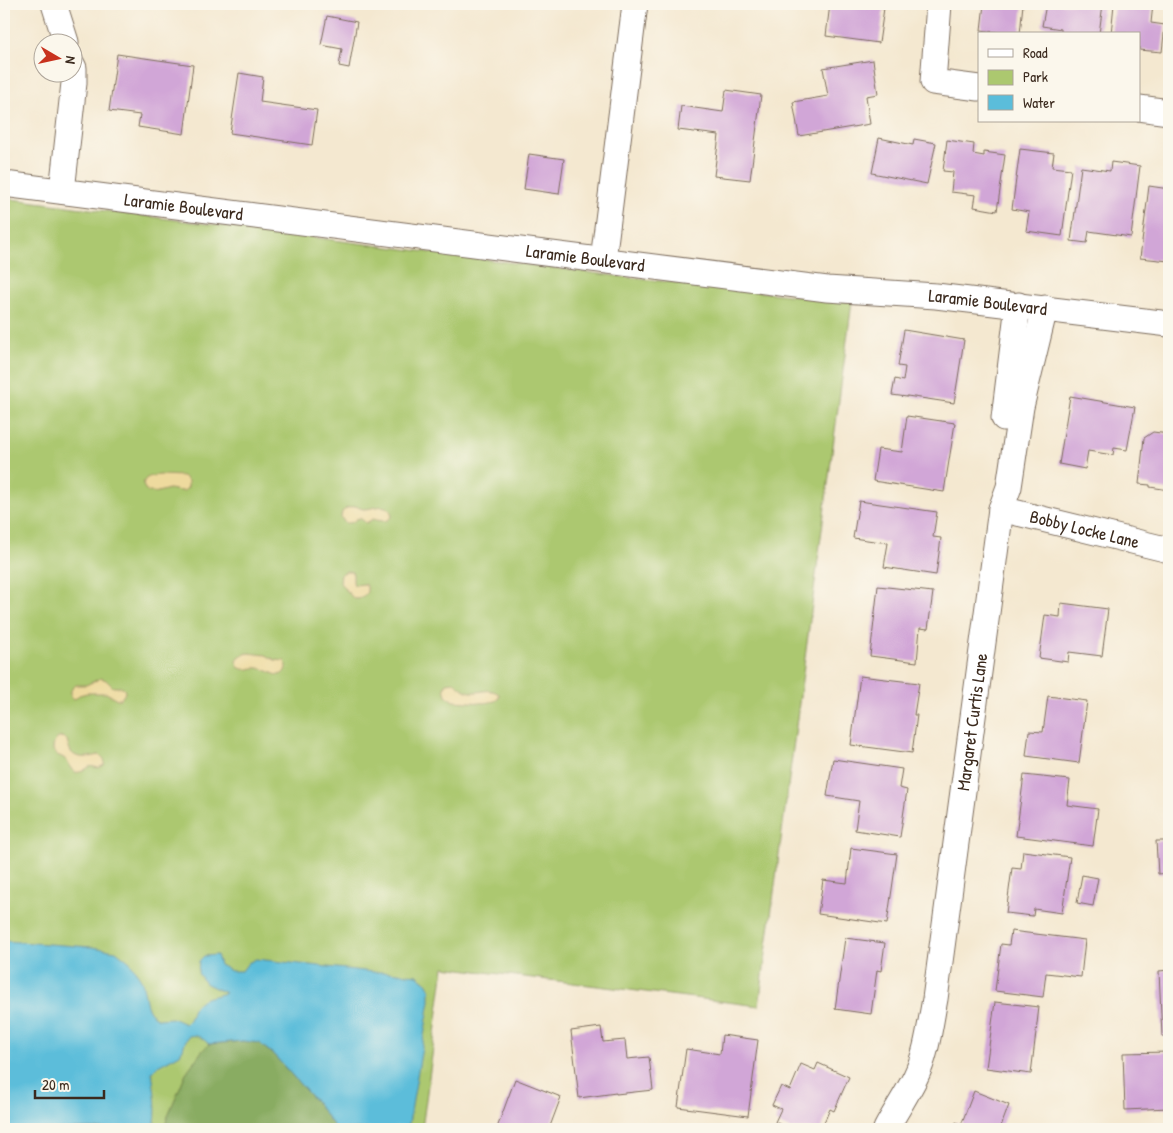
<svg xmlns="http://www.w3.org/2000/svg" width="1173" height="1133" viewBox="0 0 1173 1133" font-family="'Patrick Hand',sans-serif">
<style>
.green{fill:#acc86f;stroke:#747946}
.forest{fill:#89ac62;stroke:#626b40}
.sand{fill:#eeda9e;stroke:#94825e}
.water{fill:#5bbdda;stroke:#4b747c}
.building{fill:#d1a6d7}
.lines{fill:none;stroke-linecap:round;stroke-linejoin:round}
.minor-casing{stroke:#7c6c5c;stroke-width:27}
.minor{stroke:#fff;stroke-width:25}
.labels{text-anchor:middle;stroke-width:4;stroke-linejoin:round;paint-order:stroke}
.street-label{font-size:18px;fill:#3b2a1e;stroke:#fbf7ec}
</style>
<rect width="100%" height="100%" fill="#fbf7ec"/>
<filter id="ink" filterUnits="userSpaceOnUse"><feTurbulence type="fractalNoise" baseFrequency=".02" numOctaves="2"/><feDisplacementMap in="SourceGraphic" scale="10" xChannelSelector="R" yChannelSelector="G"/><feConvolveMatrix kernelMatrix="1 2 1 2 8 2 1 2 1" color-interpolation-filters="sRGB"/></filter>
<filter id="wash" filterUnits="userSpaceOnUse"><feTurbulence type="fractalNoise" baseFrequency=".0096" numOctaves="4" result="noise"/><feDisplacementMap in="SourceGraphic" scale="20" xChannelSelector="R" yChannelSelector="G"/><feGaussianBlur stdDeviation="1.12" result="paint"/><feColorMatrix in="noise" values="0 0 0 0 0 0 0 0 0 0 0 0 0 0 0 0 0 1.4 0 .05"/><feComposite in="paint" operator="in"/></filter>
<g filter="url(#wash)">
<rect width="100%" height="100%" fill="#f4e8d0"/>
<path class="green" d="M4 198 624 277 852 302 759 1006 444 967 422 1129H4Z"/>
<path class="forest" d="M243 1041 259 1043 274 1055 316 1102 336 1129H164L169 1113 186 1073 202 1051 209 1044Z"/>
<g class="sand">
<path d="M160 475 183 476 188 481V487L184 491H180L169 489 154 493 146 491 143 485C144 476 152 476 160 475Z"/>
<path d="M356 506C358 507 361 509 364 509 374 509 389 500 392 516 387 523 381 521 373 519L366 523 360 518 356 519C353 523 348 524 344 522L341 517 342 512 347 508Z"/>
<path d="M347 571 352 572 353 574V582L354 585 364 584 367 586V592C363 597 359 601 353 598L340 583 341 574Z"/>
<path d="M248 653 266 655 275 660 285 661C288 667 285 675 278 675 272 674 264 668 258 668 251 667 246 672 238 667L237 660 240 656Z"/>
<path d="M101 678 106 680 113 687H122L124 688 125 693 121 699H117L106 693H87L79 695 75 699 71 697V690L76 685H86Z"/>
<path d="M454 682C460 686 464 691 471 692 482 693 489 687 499 694V698L495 701 485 703 453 701 446 695 444 688 447 683Z"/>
<path d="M62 737 67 740C68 744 69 748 71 752 77 760 91 757 99 755 103 757 106 760 104 765 95 771 96 765 89 767 87 768 85 770 83 771 70 776 71 765 65 759 60 755 57 757 53 750 53 744 55 738 62 737Z"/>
</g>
<path class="water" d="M4 941 92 947 116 951 130 962 142 981 147 1006 153 1016 159 1019 172 1018 185 1024C192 1019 190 1012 195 1006 202 996 214 997 225 993L205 983 198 973 199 961 204 956 217 955 220 965 231 971H242L248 963 256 959 373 972H388L417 975 425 981 430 989V1001L408 1129H336L316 1102 274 1055 259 1043 243 1041 209 1044C203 1039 198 1034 189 1036L185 1042 183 1049 180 1054 158 1066 152 1072C154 1088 159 1115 153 1129H4Z"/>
<g id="blocks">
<g class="building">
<path d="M830 4H875V7L884 8 879 43 826 36Z"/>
<path d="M984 4H1023L1020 34H1009L981 30Z"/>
<path d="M1046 4H1103L1099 34H1061V29L1042 26Z"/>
<path d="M1114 4H1153L1151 23 1165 25 1162 52 1139 50V34H1111Z"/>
<path d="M327 16 357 22 349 68 339 66 342 49 321 45Z"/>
<path d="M117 54 193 65 184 134 138 127 140 115 109 111Z"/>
<path d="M873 60 878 94 866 96 870 124 799 136 793 102 828 96 823 68Z"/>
<path d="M239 73 263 77 260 102 317 110 312 145 230 133Z"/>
<path d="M726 90 761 95 750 180 714 176 719 135 678 130 681 106 723 112Z"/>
<path d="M879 138 913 145 914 139 936 143 927 184 872 173Z"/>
<path d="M947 140 974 144 973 154 984 156V152L1005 155 997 211 974 207 976 195 951 192 953 172 943 171Z"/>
<path d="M1020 149 1054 153 1052 167 1071 169 1062 236 1026 231 1029 212 1012 209Z"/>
<path d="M529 154 564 159 559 194 524 189Z"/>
<path d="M1111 162 1140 166 1131 237 1089 231 1087 243 1071 241 1081 167 1110 171Z"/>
<path d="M1149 186 1169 189V261L1140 258Z"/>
<path d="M904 330 964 340 954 403 907 396V397L892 395 895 379 903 381 905 367 898 366Z"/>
<path d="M1070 396 1135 407 1127 450 1114 448 1113 455 1088 451 1085 469 1059 464Z"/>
<path d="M907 416 955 423 944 492 873 481 878 449 902 452Z"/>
<path d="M1153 432 1169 434V490L1150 487V485L1139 484 1144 438Z"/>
<path d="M859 501 937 512 933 537 941 538 936 575 884 567 888 543 853 538Z"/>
<path d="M878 586 933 592 928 629 920 628 917 662 870 656Z"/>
<path d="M1061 603 1108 609 1102 656 1069 652 1068 662 1039 658 1045 615 1060 617Z"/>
<path d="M860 676 919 683 914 715H917L912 753 851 745Z"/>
<path d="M1048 696 1087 701 1079 763 1026 756 1029 731 1043 732Z"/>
<path d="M833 759 902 769 899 788 907 790 900 837 855 830 859 801 827 796Z"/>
<path d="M1024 775 1070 780 1067 805 1098 809 1093 846 1016 836Z"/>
<path d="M1156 841H1169V873L1158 874Z"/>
<path d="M851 848 897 854 887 924 818 914 823 880 847 883Z"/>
<path d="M1023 851 1070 857 1062 913 1034 909 1033 916 1006 913 1012 868 1021 869Z"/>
<path d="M1082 875 1098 878 1093 906 1077 903Z"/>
<path d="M1011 931 1085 940 1081 977 1046 973 1043 997 995 991 1001 944 1009 945Z"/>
<path d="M845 938 885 943 881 971 877 970 871 1014 835 1009Z"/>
<path d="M1169 970V1036H1162L1159 971Z"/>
<path d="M995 1002 1039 1007 1031 1074 986 1068Z"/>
<path d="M601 1027 603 1042 625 1040 627 1059 649 1057 653 1090 616 1094V1093L579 1098 571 1031Z"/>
<path d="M722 1035 758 1040 748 1116 678 1107 686 1049 720 1054Z"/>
<path d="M1169 1052V1108L1125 1110 1123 1053Z"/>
<path d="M818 1063 849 1077 834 1111 830 1109 821 1129H790L775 1122 781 1109 772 1105 781 1086 790 1090 801 1064 815 1070Z"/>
<path d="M515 1079 561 1097 549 1129H500L497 1128Z"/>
<path d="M974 1091 1009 1105 1000 1129H953L956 1122 961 1125Z"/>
</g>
</g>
</g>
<g filter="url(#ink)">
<use href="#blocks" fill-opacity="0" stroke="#7c6c5c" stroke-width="1"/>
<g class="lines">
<defs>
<g id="minor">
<path d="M54 4 66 42"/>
<path d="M939 4 933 82 979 88"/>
<path d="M1139 108 1169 112"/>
<path id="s1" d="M4 184 827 289 936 296 1169 324"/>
<path d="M62 191 74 83V68L72 64"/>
<path d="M603 260 635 4"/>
<path d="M1004 418 1018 305"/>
<path id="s2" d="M1001 509 1169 550"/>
<path id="s3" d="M886 1129C895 1112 906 1096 915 1078 927 1054 930 1025 935 999L1001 509 1009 487 1021 407 1045 308"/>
</g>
</defs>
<use href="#minor" class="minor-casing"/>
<use href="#minor" class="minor"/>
</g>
</g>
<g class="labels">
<g class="street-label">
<text dy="6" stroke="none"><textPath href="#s1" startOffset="181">Laramie Boulevard</textPath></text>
<text dy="6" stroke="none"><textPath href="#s1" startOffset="586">Laramie Boulevard</textPath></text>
<text dy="6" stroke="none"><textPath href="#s1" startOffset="991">Laramie Boulevard</textPath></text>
<text dy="6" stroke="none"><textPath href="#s2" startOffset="86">Bobby Locke Lane</textPath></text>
<text dy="6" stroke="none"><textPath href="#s3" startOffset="420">Margaret Curtis Lane</textPath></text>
</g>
</g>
<rect width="1173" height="1133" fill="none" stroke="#fbf7ec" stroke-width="20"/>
<rect x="978" y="32" width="162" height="90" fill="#fbf7ec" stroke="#aea59a"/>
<rect x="988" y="49" width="25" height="8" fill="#ffffff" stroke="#aea59a"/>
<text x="1023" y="58" font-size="15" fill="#3b2a1e">Road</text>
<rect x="988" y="70" width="25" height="15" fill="#acc86f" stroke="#aea59a"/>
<text x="1023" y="82" font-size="15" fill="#3b2a1e">Park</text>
<rect x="988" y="95" width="25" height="15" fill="#5bbdda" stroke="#aea59a"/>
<text x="1023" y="108" font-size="15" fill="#3b2a1e">Water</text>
<g transform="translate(58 58) rotate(99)"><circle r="24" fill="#fbf7ec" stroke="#aea59a"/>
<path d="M0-4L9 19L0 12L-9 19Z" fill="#c8321e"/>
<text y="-8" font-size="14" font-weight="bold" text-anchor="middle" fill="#3b2a1e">N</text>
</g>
<path d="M35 1090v8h69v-8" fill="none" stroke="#3b2a1e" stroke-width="2.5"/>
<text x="42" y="1090" font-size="15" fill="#3b2a1e" stroke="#fbf7ec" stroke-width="4" paint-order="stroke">20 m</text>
</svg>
